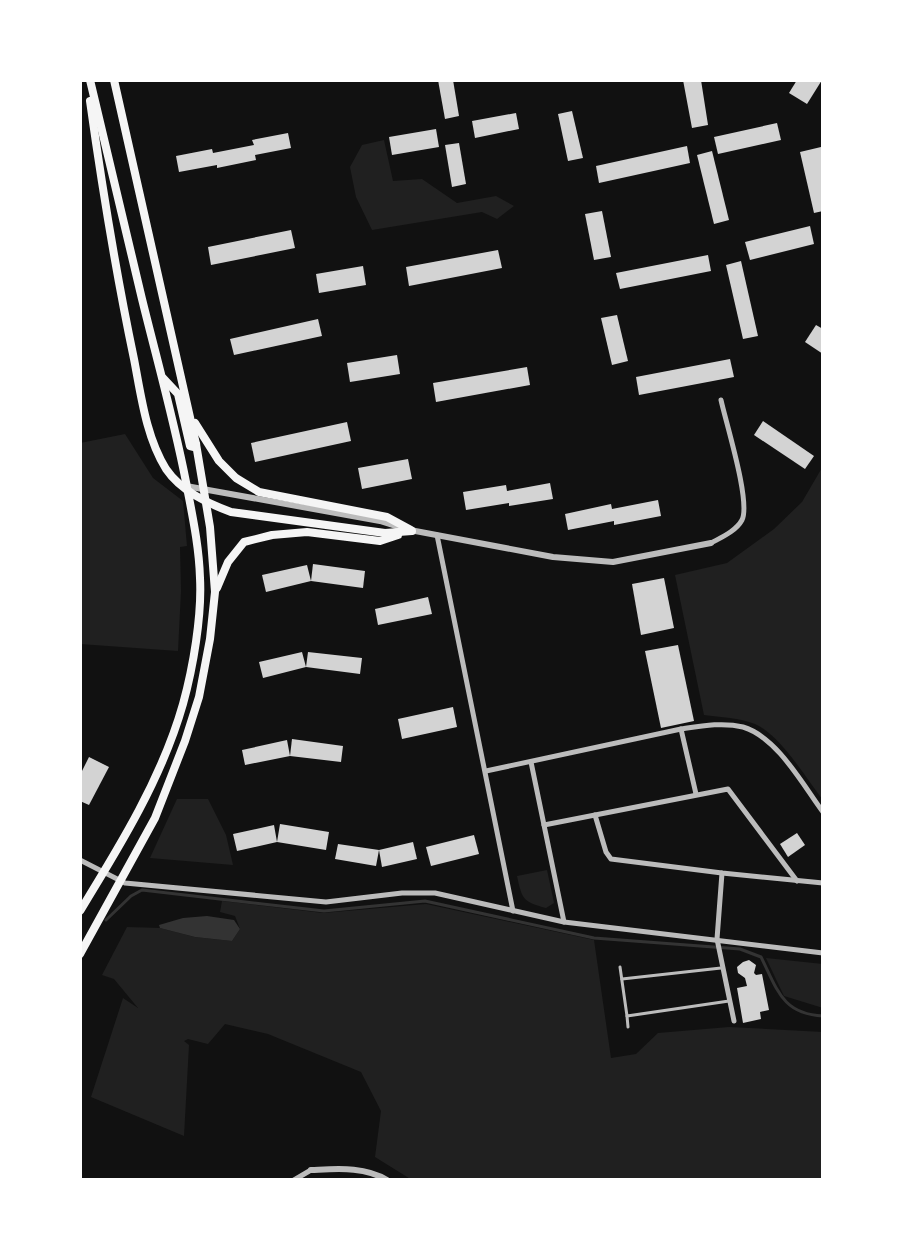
<svg xmlns="http://www.w3.org/2000/svg" width="903" height="1260" viewBox="0 0 903 1260" font-family="Montserrat,sans-serif">
<style>
.green{fill:#202020}
.water{fill:#333}
.lines{fill:none;stroke-linecap:round;stroke-linejoin:round}
.stream{stroke:#333;stroke-width:3}
.building{fill:#d3d3d3}
.service{stroke:#bcbcbc;stroke-width:3}
.minor{stroke:#bcbcbc;stroke-width:5}
.tertiary{stroke:#bcbcbc;stroke-width:6}
.primary{stroke:#f5f5f5;stroke-width:8}
</style>
<rect width="100%" height="100%" fill="#111"/>
<g class="green">
<path d="M384 140 393 181 422 179 457 203 496 196 514 206 497 219 482 212 372 230 356 197 350 167 362 145Z"/>
<path d="M125 434 153 478 183 501 187 546 180 547 181 591 178 651 80 644V443Z"/>
<path d="M823 466V800C806 778 780 735 755 724 739 718 721 717 704 715L675 575 727 563 774 529 802 502Z"/>
<path d="M177 799H208L226 835 233 865 150 858Z"/>
<path d="M547 870 554 903 546 908C523 902 522 899 517 876Z"/>
<path d="M222 901 323 913 426 904 594 940 611 1058 636 1054 658 1033 729 1027 823 1032V1180H412L375 1157 381 1111 361 1072 268 1034 225 1024 208 1044 188 1039 184 1041 189 1045 184 1136 91 1097 123 998 138 1008 114 979 102 975 127 927 160 928 195 937 232 941 240 929 235 916 220 912Z"/>
<path d="M766 958 823 964V1008L784 996Z"/>
</g>
<path class="water" d="M207 916 234 920 240 929 232 941 195 937 160 928 159 925 183 918Z"/>
<g class="lines">
<path class="stream" d="M106 920 131 896 142 890 324 911 425 901 594 938 740 949 761 957C777 989 782 1014 823 1016"/>
</g>
<g class="building">
<path d="M438 80H453L459 116 445 119Z"/>
<path d="M683 80H701L708 125 692 128Z"/>
<path d="M797 80H822L807 104 789 93Z"/>
<path d="M572 111 583 158 568 161 558 114Z"/>
<path d="M516 113 519 129 475 138 472 121Z"/>
<path d="M777 123 781 140 718 154 714 137Z"/>
<path d="M436 129 439 147 392 155 389 137Z"/>
<path d="M288 133 291 148 255 155 256 160 217 168V165L179 172 176 156 212 149 213 153 254 145 252 140Z"/>
<path d="M459 143 466 184 452 187 445 145Z"/>
<path d="M687 146 690 163 599 183 596 166Z"/>
<path d="M821 147 823 158V211L814 213 800 152Z"/>
<path d="M712 151 729 220 714 224 697 155Z"/>
<path d="M602 211 611 257 594 260 585 214Z"/>
<path d="M810 226 814 244 750 260 745 242Z"/>
<path d="M291 230 295 248 211 265 208 247Z"/>
<path d="M498 250 502 268 409 286 406 267Z"/>
<path d="M708 255 711 271 620 289 616 273Z"/>
<path d="M741 261 758 336 743 339 726 265Z"/>
<path d="M363 266 366 285 319 293 316 274Z"/>
<path d="M617 315 628 361 612 365 601 318Z"/>
<path d="M318 319 322 336 234 355 230 339Z"/>
<path d="M816 325 823 329V354L805 342Z"/>
<path d="M397 355 400 374 350 382 347 363Z"/>
<path d="M730 359 734 377 639 395 636 377Z"/>
<path d="M527 367 530 385 436 402 433 383Z"/>
<path d="M763 421 814 456 805 469 754 435Z"/>
<path d="M347 422 351 441 255 462 251 443Z"/>
<path d="M408 459 412 479 362 489 358 468Z"/>
<path d="M550 483 553 499 509 506V503L466 510 463 492 506 485 507 491Z"/>
<path d="M658 500 661 516 614 525V521L568 530 565 514 611 504 612 509Z"/>
<path d="M313 564 365 571 363 588 311 581Z"/>
<path d="M307 565 311 581 266 592 262 575Z"/>
<path d="M664 578 674 628 641 635 632 584Z"/>
<path d="M428 597 432 614 378 625 375 609Z"/>
<path d="M678 645 694 721 661 728 645 651Z"/>
<path d="M302 652 306 667 308 652 362 658 360 674 306 667 263 678 259 662Z"/>
<path d="M453 707 457 727 402 739 398 719Z"/>
<path d="M292 739 343 746 341 762 290 756Z"/>
<path d="M287 740 290 756 245 765 242 750Z"/>
<path d="M89 757 109 767 89 805 80 801V775Z"/>
<path d="M280 824 329 832 326 850 277 842 237 851 233 834 274 825 277 842Z"/>
<path d="M797 833 805 845 788 857 780 844Z"/>
<path d="M474 835 479 854 431 866 426 847Z"/>
<path d="M413 842 417 859 382 867 379 850Z"/>
<path d="M338 844 379 850 376 866 335 859Z"/>
<path d="M749 960 756 965 754 973 756 975 762 974 769 1010 760 1012 761 1019 743 1023 737 988 747 986 745 978 738 973 737 967 743 962Z"/>
</g>
<g class="lines">
<g class="service">
<path d="M620 967 627 1016 729 1001"/>
<path d="M622 979 721 968"/>
<path d="M627 1016 628 1027"/>
</g>
<g class="minor">
<path d="M437 535 513 911"/>
<path d="M711 543C722 537 736 531 742 520 751 502 726 423 721 400"/>
<path d="M681 729 696 794"/>
<path d="M531 762 564 922"/>
<path d="M486 771 681 729C701 726 723 722 743 727 777 737 803 785 823 812"/>
<path d="M595 815 606 852 611 859 722 873 823 883"/>
<path d="M544 825 728 789 797 881"/>
<path d="M80 860 125 883 326 902 402 893H435L564 922 823 953"/>
<path d="M722 873 717 939 734 1021"/>
<path d="M294 1180 311 1170"/>
</g>
<g class="tertiary">
<path d="M186 486 380 521 399 527"/>
<path d="M410 530 553 557 613 562 711 543"/>
<path d="M311 1170C336 1169 364 1166 387 1180"/>
</g>
<g class="primary">
<path d="M90 101C102 187 116 273 134 359 141 395 146 437 166 469 181 491 207 503 231 512L385 533 412 531"/>
<path d="M163 378 178 394 190 446 194 447 196 444"/>
<path d="M195 423 219 461 236 478 259 492 387 517 411 530"/>
<path d="M217 588 228 562 244 542 272 535 307 532 380 541 398 535"/>
<path d="M80 911C120 846 162 778 183 704 193 668 202 616 200 578 199 545 192 514 186 482 174 420 157 360 142 299 124 226 107 153 90 80"/>
<path d="M80 954 155 818 185 741 199 697 210 639 215 592 210 527 196 444 114 80"/>
</g>
</g>
<rect width="903" height="1260" fill="none" stroke="#ffffff" stroke-width="164"/>
</svg>
